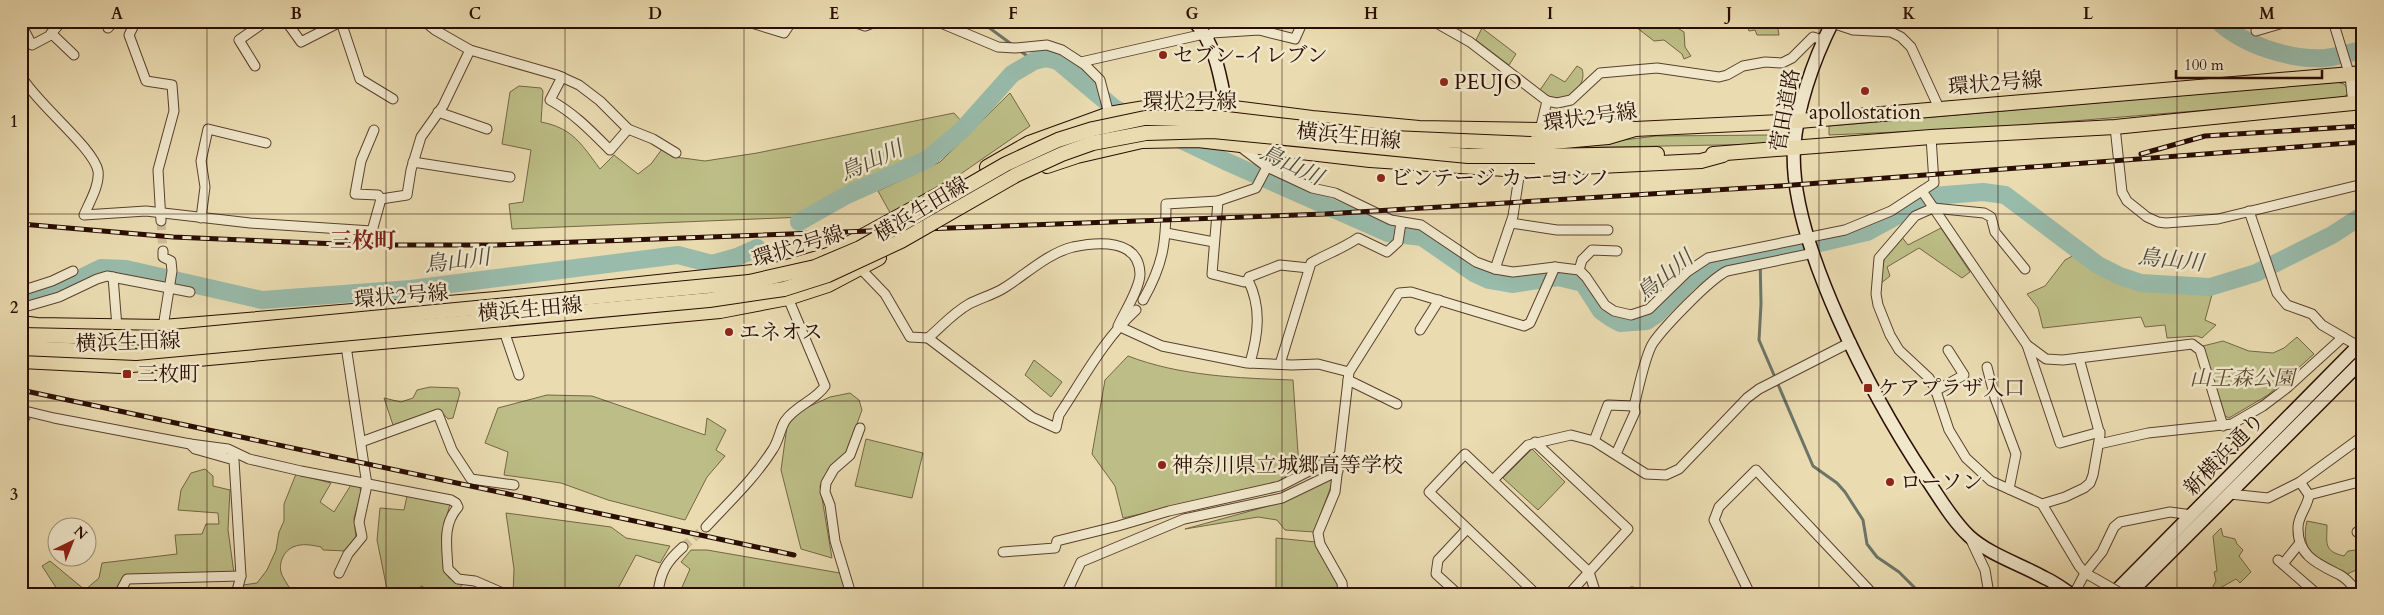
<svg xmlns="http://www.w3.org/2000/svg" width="2384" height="615" viewBox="0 0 2384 615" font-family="Cardo,'Noto Serif JP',serif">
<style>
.green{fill:#bdbe87;stroke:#746645}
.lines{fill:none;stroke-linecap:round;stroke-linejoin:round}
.stream{stroke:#6c7568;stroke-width:3}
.river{stroke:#98bbab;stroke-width:18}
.street-tunnel{stroke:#cdbc96;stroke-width:9;stroke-dasharray:9 4.5;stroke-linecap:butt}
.street-casing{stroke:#5a402e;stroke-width:11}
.secondary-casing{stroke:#2a0d03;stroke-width:15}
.primary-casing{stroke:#2a0d03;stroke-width:16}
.street{stroke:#f1e8cc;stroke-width:9}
.secondary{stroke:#f1e8cc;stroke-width:12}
.primary{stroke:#eadbb0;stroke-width:14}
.rail-casing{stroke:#2a0d03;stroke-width:5}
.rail{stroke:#f1e8cc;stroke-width:3;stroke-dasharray:9;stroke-linecap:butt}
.street-bridge-casing{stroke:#5a402e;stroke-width:11;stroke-linecap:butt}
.primary-bridge-casing{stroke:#2a0d03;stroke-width:16;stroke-linecap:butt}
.street-bridge{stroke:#f1e8cc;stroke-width:9}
.primary-bridge{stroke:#eadbb0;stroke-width:14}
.grid{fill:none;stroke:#2a0d03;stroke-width:1;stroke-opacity:0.55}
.poi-dot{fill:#8f2418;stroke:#f1e8cc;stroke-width:2}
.labels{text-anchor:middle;stroke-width:5;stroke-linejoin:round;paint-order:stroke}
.poi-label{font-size:21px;fill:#2a0d03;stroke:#f1e8cc;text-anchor:start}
.street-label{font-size:21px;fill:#2a0d03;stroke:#f1e8cc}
.park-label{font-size:21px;font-style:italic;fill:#5d4b31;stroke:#f1e8cc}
.water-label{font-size:22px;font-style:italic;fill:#504a3e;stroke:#f1e8cc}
.neighbourhood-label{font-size:22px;font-weight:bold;fill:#7a1f14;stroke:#f1e8cc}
.neatline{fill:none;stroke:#2a0d03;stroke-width:2}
.grid-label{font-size:16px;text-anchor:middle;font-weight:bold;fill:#2a0d03}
</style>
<rect width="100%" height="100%" fill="#eadbb0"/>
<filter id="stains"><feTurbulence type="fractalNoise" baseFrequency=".004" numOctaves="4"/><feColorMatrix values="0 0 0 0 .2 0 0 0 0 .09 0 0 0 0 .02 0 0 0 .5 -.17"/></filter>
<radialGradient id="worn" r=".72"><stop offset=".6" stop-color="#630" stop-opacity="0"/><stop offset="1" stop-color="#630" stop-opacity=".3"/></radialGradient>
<g class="green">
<path d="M1613 21H1666L1684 32 1685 47 1691 56 1684 59 1682 54 1664 40 1654 41 1632 24H1613Z"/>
<path d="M1781 21 1778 29 1779 35H1757L1755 30 1749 31 1745 22Z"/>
<path d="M1482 28 1516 54 1509 65 1476 40Z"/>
<path d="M1577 66 1582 69C1587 83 1572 99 1557 100 1550 100 1545 94 1540 90L1551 74 1565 82Z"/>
<path d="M2337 82 2344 84 2348 89 2347 95 2341 99 1988 128 1829 135V126Z"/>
<path d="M519 86 541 88 543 91 541 122C573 128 582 145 600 169L614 155 638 174 651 164 662 149 675 157 705 161 757 153 954 113 961 121 935 149 904 169 864 181 804 217 512 229 509 204 523 202 531 150 502 144 510 92Z"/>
<path d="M1010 93 1030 126 962 173 893 218 878 191 940 162Z"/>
<path d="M1771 135V144L1558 148 1656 136Z"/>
<path d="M1941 228 1970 272 1962 278 1919 248 1887 267 1890 276 1880 284 1885 254 1901 236 1908 245Z"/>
<path d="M2078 253 2098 269 2142 288 2213 291 2205 320 2216 325 2202 338 2197 336 2167 338 2165 325 2145 327 2141 317 2043 328 2038 308 2027 294 2045 286 2065 260Z"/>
<path d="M2297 337 2314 354 2268 395 2229 418 2225 416 2203 346 2223 341 2249 351 2273 353 2284 348Z"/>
<path d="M1128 356C1180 376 1237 378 1293 380L1299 467 1277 483 1123 518 1115 486 1092 454 1105 380Z"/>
<path d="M1034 360 1062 382 1051 397 1025 375Z"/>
<path d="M430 387 458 388 460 393 453 418 448 419 439 409 393 425 384 398 401 402 413 398 417 390Z"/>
<path d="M850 393 859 400 862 410 846 454 834 463 820 486 832 558 801 549 781 470 787 426 799 411 830 397Z"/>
<path d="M547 395 592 396 705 435 707 418 726 430 716 450 725 456 707 477 685 520 608 500 561 483 504 475 508 452 485 443 498 408Z"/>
<path d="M866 439 923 453 912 498 855 486Z"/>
<path d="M1532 449 1565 482 1538 510 1503 478Z"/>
<path d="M205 469 213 476V486L230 490 228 530 234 573 125 577 116 594H50L57 589 42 566 50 561 85 590 99 578 102 563 177 554 175 535 202 534 206 524H219L218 513 178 510 181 490 191 473Z"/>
<path d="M296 474 331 483 320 502 334 512 351 485 360 487 361 494 354 518 356 538 346 551 323 550 321 547C312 545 302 543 293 547 282 552 277 567 283 577 286 583 290 588 294 594H240L243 585 257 583 267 570 276 550 279 532 284 521V504Z"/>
<path d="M1329 479 1333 481 1314 532 1285 530 1277 520 1258 517 1185 529 1283 502Z"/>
<path d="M407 496 450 504 442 534 444 569 449 578 463 584 454 594H438L421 586 417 594H388L377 540 380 508 404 510Z"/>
<path d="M506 513 611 527 626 538 670 546 660 563 636 555 615 594H513L514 569Z"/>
<path d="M2307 521 2327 525C2327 543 2323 551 2344 556L2348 551 2356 550 2359 554 2363 553V567L2347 574C2320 565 2299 553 2307 521Z"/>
<path d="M2221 528 2223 536 2235 539 2237 544 2243 550 2239 556 2251 572 2240 583 2236 579 2213 592V586L2216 581 2214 572 2217 571 2213 536Z"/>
<path d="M1276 538 1316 542 1339 584 1340 594H1276Z"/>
<path d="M691 550H707L840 573 848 594H679L690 569 681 562Z"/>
</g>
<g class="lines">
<g class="stream">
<path d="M980 21 1014 46"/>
<path d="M1019 50 1034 61"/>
<path d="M1760 255 1761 304 1759 340 1813 466 1837 483 1845 492 1863 520 1867 544 1877 557 1899 572 1921 594"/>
<path d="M21 422 29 419"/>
</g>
<g class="river">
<path d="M2218 21C2243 45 2290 60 2325 58 2337 57 2351 52 2363 50"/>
<path d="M799 222 847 195 928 159 963 129 1012 74 1034 61 1046 58 1058 61 1114 108 1225 161 1388 233 1422 237 1474 273 1489 280 1512 284 1558 277 1583 283 1601 311 1611 318 1620 323 1647 321 1657 314 1689 282 1712 265 1750 256 1773 254 1867 232 1933 196 1983 192 2005 195 2098 265 2120 276 2141 283 2210 287 2256 273 2332 235 2363 215"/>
<path d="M24 299 60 288 101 268 126 269 262 300 411 289 678 255 712 264 737 257 757 248"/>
</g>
<g class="street-tunnel">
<path d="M161 221 163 251"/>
<path d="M683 547 706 527"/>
</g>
<defs>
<g id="street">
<path d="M136 21 129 35 146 81 172 85 174 111 158 170 161 221"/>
<path d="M286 21 301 42 342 21"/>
<path d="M424 21 435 30 470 50 557 75 579 85 600 101 628 129 653 139 676 153"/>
<path d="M745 21 784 33 792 21"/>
<path d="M851 21 865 26 878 21"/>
<path d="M936 21 998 47 1015 48 1047 45 1062 50 1085 65 1100 80 1110 118"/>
<path d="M1433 21 1470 42 1547 101 1540 130"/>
<path d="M2333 21 2350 76 2353 104"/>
<path d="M341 22 360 79 393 99"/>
<path d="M1832 23 1853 30 1891 32 1901 37 1911 47 1939 108"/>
<path d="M21 24 32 45 49 36 62 21"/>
<path d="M108 28 114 21"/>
<path d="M2256 31 2290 21"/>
<path d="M51 33 74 55"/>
<path d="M1207 39 1212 33 1259 30 1295 39 1303 21"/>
<path d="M1081 62 1204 34"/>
<path d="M255 66 239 40 266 21"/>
<path d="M21 76C36 103 94 148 98 171 100 185 89 203 84 215L146 211 250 223 372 231 381 199 407 195 411 170 421 137 443 106 470 50"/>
<path d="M562 77 550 100C574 113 591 131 610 150L628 129"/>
<path d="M1547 101 1557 103 1571 100 1600 73 1657 68 1719 77 1727 75 1743 66 1765 62 1782 63 1792 58 1813 37 1823 40"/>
<path d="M438 112 487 129"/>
<path d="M2115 127 2122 192 2127 201 2147 217 2158 222 2166 223 2218 219 2363 184"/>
<path d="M374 130 361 161 355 194 378 195 381 199"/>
<path d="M1242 148 1267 167 1312 188 1335 193 1391 220 1421 225 1476 262 1495 269 1513 272 1555 267"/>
<path d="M413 162 510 177"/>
<path d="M1922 191 2027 345 2046 359 2063 360 2192 344 2200 350 2223 426"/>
<path d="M1218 201 1256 188 1267 167"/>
<path d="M2249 211 2277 293 2287 305 2312 314 2322 325 2358 346"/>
<path d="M201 218 205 187 201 161 208 129 266 143"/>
<path d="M1511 223 1557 230H1608"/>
<path d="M1166 233 1214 242"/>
<path d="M860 268 885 294 910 337 928 338C941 327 953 313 969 304 980 298 993 295 1004 288 1025 275 1048 253 1073 247 1097 242 1139 238 1140 274 1140 288 1124 313 1118 326L1162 346 1247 363 1292 365 1318 364 1349 372"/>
<path d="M1495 269 1513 216 1520 170"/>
<path d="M2025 269 1995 232 1991 217 1984 213 1933 208 1915 216 1879 258 1876 294 1878 305 1890 335 1899 350 1929 378 1935 388 1949 430 1966 458 1991 481 2042 504 2079 566 2085 573 2096 579"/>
<path d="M1579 270 1582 260 1592 250 1617 251"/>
<path d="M113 277 117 327"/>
<path d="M21 291 52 281 73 271"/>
<path d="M1143 300C1163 265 1166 244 1166 204L1218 201 1212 274 1244 282 1248 280"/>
<path d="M21 308 59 297 97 279 107 276 190 292"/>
<path d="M163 327 172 271 171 261 163 257V251"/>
<path d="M1420 330 1439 300"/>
<path d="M504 331 519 375"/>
<path d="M928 338 1032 417 1056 428 1059 415C1083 379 1104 339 1136 310"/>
<path d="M2027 345 2060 443 2100 432"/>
<path d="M1250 363C1258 335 1262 308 1248 280L1249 277 1280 265 1309 268"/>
<path d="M1280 364 1311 263C1326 254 1342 249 1358 238L1387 252 1398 242 1401 223"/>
<path d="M1987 367 1995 398 2016 454 2009 489"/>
<path d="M1348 380 1397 404"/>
<path d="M1935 391 1964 375 1948 350"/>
<path d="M21 410 54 418 190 444 195 449 234 460 241 576 236 594"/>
<path d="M1594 441 1608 405 1634 406"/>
<path d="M361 442 438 414 452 450 471 479 514 485"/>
<path d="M1535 442 1628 529 1569 594"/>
<path d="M190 444 228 449 249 459 301 471 451 500 456 503 458 507C442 525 447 547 448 569L458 579 475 581 505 594"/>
<path d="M2099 444 2148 433 2232 424 2263 406 2288 387 2343 337"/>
<path d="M1616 454 1635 412 1634 406C1638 391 1645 355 1653 343 1664 327 1710 279 1727 271L1814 253"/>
<path d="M1493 480 1528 445 1571 435 1594 441 1646 474 1666 475 1679 469 1747 398 1759 389 1851 342"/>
<path d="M2300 482 2309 495C2308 506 2298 516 2298 527 2297 556 2318 564 2340 575 2348 579 2354 588 2359 594"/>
<path d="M2230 494 2268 498 2300 482 2363 436"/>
<path d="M2309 495 2363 481"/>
<path d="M2042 504 2065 497 2084 488 2090 483 2093 475 2100 435 2079 358"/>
<path d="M706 527C729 502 755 478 773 449 779 440 780 429 785 421 796 405 815 401 825 386L788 298"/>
<path d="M2357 532 2363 529"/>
<path d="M1970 538 1985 570 1989 594"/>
<path d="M1003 552 1055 548 1057 541 1118 526 1169 511 1280 486 1340 455"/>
<path d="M2278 560 2317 594"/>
<path d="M2283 564 2299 544"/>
<path d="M339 573 348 554 362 537 359 522 367 485 346 346"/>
<path d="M119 594 127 579 241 576"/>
<path d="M658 594C660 572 667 561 683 547"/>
<path d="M851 594 835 541 830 505 825 492 826 483 834 469 850 455 860 428"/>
<path d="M1066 594 1081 562 1184 519 1282 498 1338 471"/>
<path d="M1343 594 1342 583 1320 544 1318 533 1335 492 1349 372 1399 293 1411 292 1524 326 1530 323 1555 267 1579 270 1586 277 1605 305 1614 311 1631 315 1649 309 1687 272 1708 258 1845 230 1891 211 1934 183 1931 137"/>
<path d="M1408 594 1409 593"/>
<path d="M1458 594 1436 574 1438 560 1467 529"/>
<path d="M1536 594 1429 492 1465 454 1589 572 1596 594"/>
<path d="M1631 594 1632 592"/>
<path d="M1750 594 1714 520 1719 507 1756 470 1873 594"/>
<path d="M2074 594 2085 573 2102 552 2114 527 2120 522 2170 512 2192 515"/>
</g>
<g id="secondary">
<path d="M1194 21C1218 46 1221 84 1228 116"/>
<path d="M1833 21C1814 59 1798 105 1794 147 1788 241 1875 401 1926 478 1939 497 1952 520 1969 536 1990 555 2020 564 2045 578 2054 582 2062 588 2071 594"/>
<path d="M2113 594 2363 341"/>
<path d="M2129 594 2363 360"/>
</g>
<g id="primary">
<path d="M1531 144 1608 137 1635 129 1799 121 2363 73"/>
<path d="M1713 154 1931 137 2115 127 2363 102"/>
<path d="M1535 156 1657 154"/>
<path d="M1047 166 1077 156 1142 141 1198 140 1370 160 1520 170 1701 161 1723 155"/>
<path d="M987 167 1029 143 1109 114 1157 106 1226 107 1312 118 1419 128 1540 130 1609 126 1635 129"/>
<path d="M21 323 37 325 163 327 496 299 780 269 828 255 958 184"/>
<path d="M21 361 121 366 720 311 788 298 828 285 879 258"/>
</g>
</defs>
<use href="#street" class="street-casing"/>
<use href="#secondary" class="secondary-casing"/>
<use href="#primary" class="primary-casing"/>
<use href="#street" class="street"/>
<use href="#secondary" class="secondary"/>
<use href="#primary" class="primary"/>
<defs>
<g id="rail">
<path d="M2141 154 2205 136 2363 126"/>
<path d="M21 224 173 237 363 245H495L1325 214 1780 186 2363 142"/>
<path d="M21 390 794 555"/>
</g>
</defs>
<use href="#rail" class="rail-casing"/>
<use href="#rail" class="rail"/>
<defs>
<path id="street-bridge" d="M2096 579 2122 594"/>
<g id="primary-bridge">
<path d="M21 335 163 338 749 282 815 267 860 248 1006 164 1058 140 1093 129 1145 118H1218L1392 138 1531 144"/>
<path d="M21 348 136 353 709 300 784 289 828 275 901 241 1016 175 1062 154 1093 143 1146 133 1213 131 1468 156H1535"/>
</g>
</defs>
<use href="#street-bridge" class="street-bridge-casing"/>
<use href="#primary-bridge" class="primary-bridge-casing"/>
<use href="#street-bridge" class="street-bridge"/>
<use href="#primary-bridge" class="primary-bridge"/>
</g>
<path class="grid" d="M207 21V594M386 21V594M565 21V594M744 21V594M923 21V594M1102 21V594M1282 21V594M1461 21V594M1640 21V594M1819 21V594M1998 21V594M2177 21V594M21 214H2363M21 401H2363"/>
<g class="poi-dot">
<circle cx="1163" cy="55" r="5"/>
<circle cx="1444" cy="82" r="5"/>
<circle cx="1865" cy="91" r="5"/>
<circle cx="1381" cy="178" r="5"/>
<circle cx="729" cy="332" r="5"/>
<rect x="122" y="369" width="10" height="10" rx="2.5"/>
<rect x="1863" y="383" width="10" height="10" rx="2.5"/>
<circle cx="1162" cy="465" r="5"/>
<circle cx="1890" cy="482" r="5"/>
</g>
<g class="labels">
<g class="poi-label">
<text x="1173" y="62">セブン-イレブン</text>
<text x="1454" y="89">PEUJO</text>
<text x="1865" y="119" text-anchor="middle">apollostation</text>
<text x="1391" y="185">ビンテージ カー ヨシノ</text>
<text x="739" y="339">エネオス</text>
<text x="137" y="381">三枚町</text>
<text x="1878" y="395">ケアプラザ入口</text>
<text x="1172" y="472">神奈川県立城郷高等学校</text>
<text x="1900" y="489">ローソン</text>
</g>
<g class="street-label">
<text transform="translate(1995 83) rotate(-5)" y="7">環状2号線</text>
<text x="1190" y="108">環状2号線</text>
<text transform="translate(1785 110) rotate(-80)" y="7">菅田道路</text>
<text transform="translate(1590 117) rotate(-8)" y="7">環状2号線</text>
<text transform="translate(1349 136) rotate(6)" y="7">横浜生田線</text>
<text transform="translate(921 209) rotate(-31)" y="7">横浜生田線</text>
<text transform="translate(798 246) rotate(-17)" y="7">環状2号線</text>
<text transform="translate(401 296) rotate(-5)" y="7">環状2号線</text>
<text transform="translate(530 309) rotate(-5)" y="7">横浜生田線</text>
<text transform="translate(128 342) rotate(-2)" y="7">横浜生田線</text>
<text transform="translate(2224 454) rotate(-46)" y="7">新横浜通り</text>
</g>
<g class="park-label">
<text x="2242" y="385">山王森公園</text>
</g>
<g class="water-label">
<text transform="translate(871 160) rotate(-24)" y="8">鳥山川</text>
<text transform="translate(1292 164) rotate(25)" y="8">鳥山川</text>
<text transform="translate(2171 259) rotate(6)" y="8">鳥山川</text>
<text transform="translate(457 260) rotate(-7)" y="8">鳥山川</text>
<text transform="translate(1664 275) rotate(-39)" y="8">鳥山川</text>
</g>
<g class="neighbourhood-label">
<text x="363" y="248">三枚町</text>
</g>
</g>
<rect width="2384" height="615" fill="none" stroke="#eadbb0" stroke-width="55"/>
<g transform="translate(72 542) rotate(43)"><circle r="24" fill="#f1e8cc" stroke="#a1907c"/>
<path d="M0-4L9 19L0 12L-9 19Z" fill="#8f2418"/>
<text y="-8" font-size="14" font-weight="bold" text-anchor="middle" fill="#2a0d03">N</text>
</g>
<path d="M2176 70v8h146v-8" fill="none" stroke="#2a0d03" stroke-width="2.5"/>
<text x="2184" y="70" font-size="15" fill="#2a0d03" stroke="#f1e8cc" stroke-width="4" paint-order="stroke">100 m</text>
<rect x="28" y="28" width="2328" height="560" class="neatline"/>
<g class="grid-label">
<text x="117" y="19">A</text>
<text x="296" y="19">B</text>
<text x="475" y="19">C</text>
<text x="655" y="19">D</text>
<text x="834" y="19">E</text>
<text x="1013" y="19">F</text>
<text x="1192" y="19">G</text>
<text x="1371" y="19">H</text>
<text x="1550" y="19">I</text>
<text x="1729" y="19">J</text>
<text x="1909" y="19">K</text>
<text x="2088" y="19">L</text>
<text x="2267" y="19">M</text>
<text x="14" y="127">1</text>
<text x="14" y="313">2</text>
<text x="14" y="500">3</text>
</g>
<rect width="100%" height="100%" filter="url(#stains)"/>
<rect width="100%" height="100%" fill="url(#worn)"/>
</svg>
